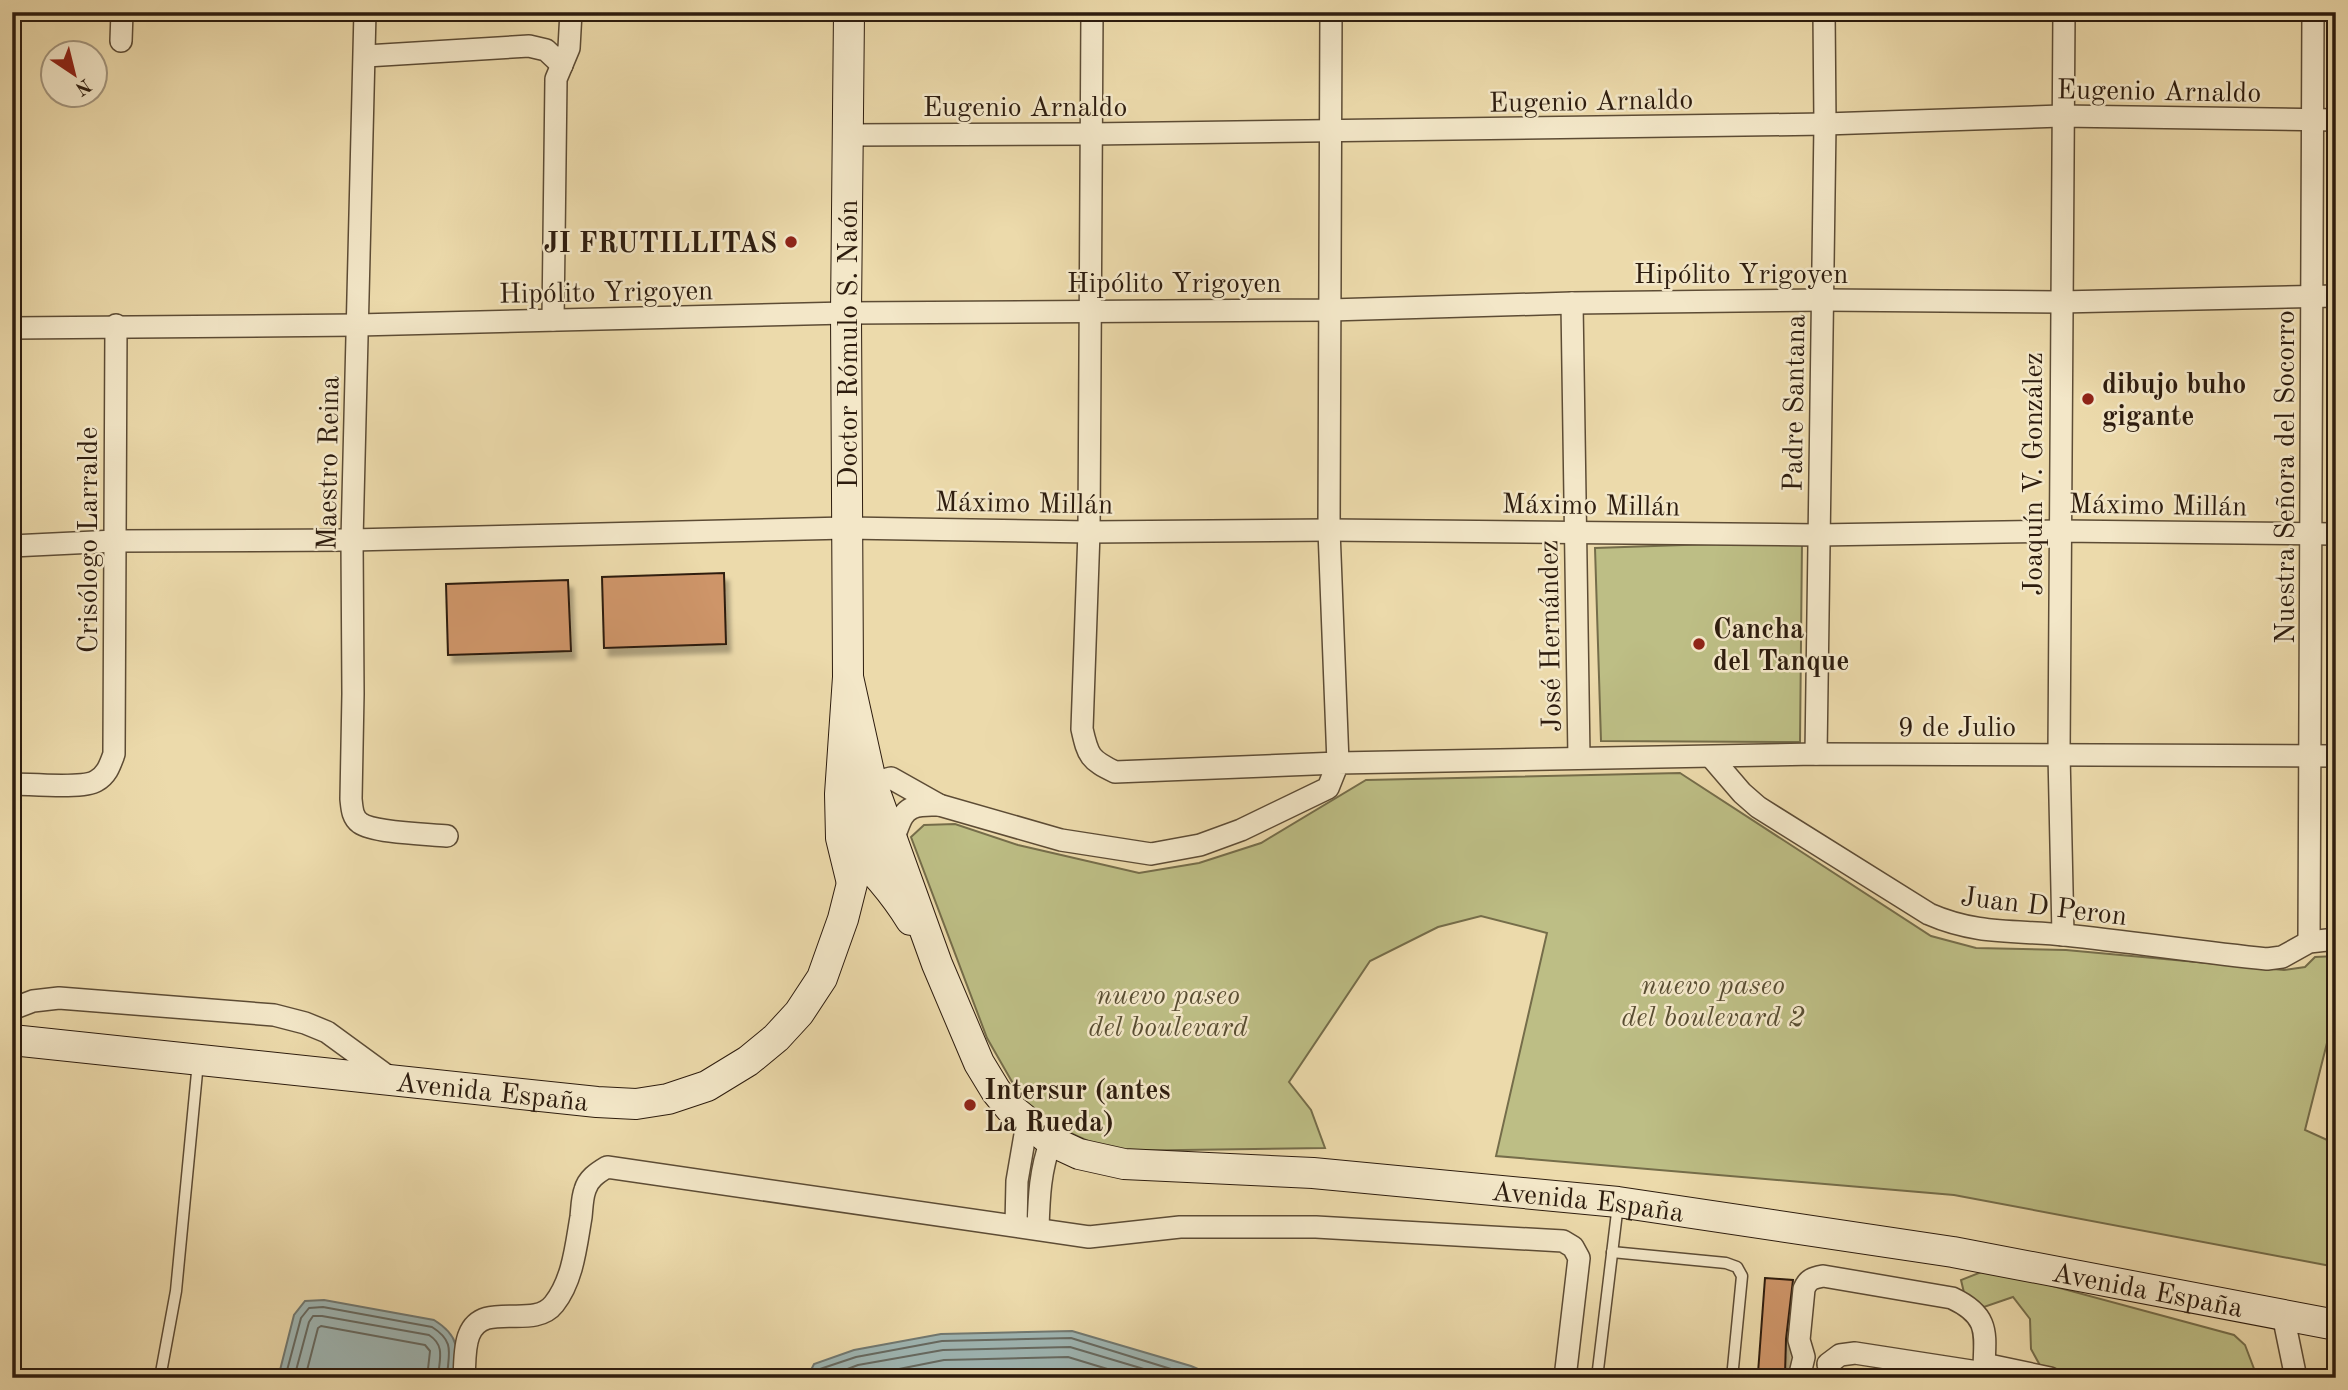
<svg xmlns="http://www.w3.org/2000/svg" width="2348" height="1390" viewBox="0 0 2348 1390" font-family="'Old Standard TT',serif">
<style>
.green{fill:#bdbe85;stroke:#756d4a;stroke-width:2}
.water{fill:#9fb7b5;stroke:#717972;stroke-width:2}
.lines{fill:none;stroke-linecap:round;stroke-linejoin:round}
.shore{stroke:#666a62;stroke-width:2}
.building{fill:#ce9569;stroke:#2d1c0e;stroke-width:2;filter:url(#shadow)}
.lane-casing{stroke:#5d4c35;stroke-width:13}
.street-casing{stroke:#5d4c35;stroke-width:24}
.secondary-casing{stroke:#2d1c0e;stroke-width:32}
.lane{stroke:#f3e7c8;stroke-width:10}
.street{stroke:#f3e7c8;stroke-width:21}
.secondary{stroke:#f3e7c8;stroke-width:30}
.poi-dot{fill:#8f2418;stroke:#f3e7c8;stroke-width:2.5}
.labels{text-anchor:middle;stroke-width:5;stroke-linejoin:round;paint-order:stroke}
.street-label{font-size:28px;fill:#2d1c0e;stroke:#f3e7c8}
.poi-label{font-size:28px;font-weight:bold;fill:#2d1c0e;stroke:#f3e7c8;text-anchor:start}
.park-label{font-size:28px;font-style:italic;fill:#584d32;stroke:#f3e7c8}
</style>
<defs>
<filter id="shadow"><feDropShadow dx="4.5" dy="8" stdDeviation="2" flood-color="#0004"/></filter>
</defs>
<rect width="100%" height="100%" fill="#ecdaab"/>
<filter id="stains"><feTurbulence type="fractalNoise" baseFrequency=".00286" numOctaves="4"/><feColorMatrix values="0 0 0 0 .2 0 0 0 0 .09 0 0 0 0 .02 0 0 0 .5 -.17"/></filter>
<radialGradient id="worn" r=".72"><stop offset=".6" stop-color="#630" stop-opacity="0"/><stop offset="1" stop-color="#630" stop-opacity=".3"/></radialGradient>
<g class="green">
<path d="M1802 541 1800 742 1601 741 1595 548Z"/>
<path d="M1680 773 1931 936 1976 948 2066 950 2284 970 2305 967 2315 957 2336 956V1036L2328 1039 2305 1130 2336 1144V1267L1954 1195 1496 1156 1547 933 1481 916 1438 927 1370 961 1289 1082 1311 1110 1325 1148 1110 1151 1031 1115 987 1038 911 837 924 825 955 824 1018 845 1139 873 1199 863 1261 843 1366 780Z"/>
<path d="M1989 1269 2234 1335 2245 1345 2256 1374 2255 1378H2047L2031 1349 2030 1319 2013 1297 1984 1307 1966 1301 1961 1280Z"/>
</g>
<g class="water">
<path d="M324 1300 434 1320C460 1336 459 1350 453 1378H278L294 1315 305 1301Z"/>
<path d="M1072 1331 1191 1366 1219 1378H807L814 1364 854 1350 941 1334Z"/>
</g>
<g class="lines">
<g class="shore">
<path d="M285 1378 301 1318 309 1308 323 1307 432 1327C456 1342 448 1354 447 1378"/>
<path d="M294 1378 309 1322 313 1316H322L429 1335C446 1346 439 1360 438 1378"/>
<path d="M305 1378 318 1328 321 1326 425 1345 430 1351 427 1378"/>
<path d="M815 1378 820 1369 856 1357 942 1341 1071 1338 1200 1378"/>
<path d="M824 1378 858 1365 943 1350 1070 1347 1174 1378"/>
<path d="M854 1378 944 1360 1068 1357 1137 1378"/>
</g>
</g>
<g class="building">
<path d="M724 573 726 644 604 648 602 577Z"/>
<path d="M568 580 571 651 448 655 446 584Z"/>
<path d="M1765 1278 1793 1280 1786 1339 1785 1375 1758 1373Z"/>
</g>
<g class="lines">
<defs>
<g id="lane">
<path d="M1612 1252 1726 1263 1737 1267 1742 1276 1732 1378"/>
<path d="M160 1378 176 1291 198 1062"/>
<path d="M1597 1378 1618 1204"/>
</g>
<g id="street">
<path d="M365 12 352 540 353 694 351 799C352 808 352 817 360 823 374 833 428 834 447 836"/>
<path d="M1092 12 1089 532 1082 729C1088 756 1090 760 1115 772L1338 763 1329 530 1331 12"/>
<path d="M121 41 122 12"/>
<path d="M366 56 529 46 546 50 562 65"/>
<path d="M848 135 1091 134 1825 124 2061 116 2336 120"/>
<path d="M1572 303 1579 758"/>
<path d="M553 320 556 79 569 48 571 12"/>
<path d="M12 328 358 325 846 313 1330 310 1572 303 1823 300 2060 302 2336 296"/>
<path d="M12 546 115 541 352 540 846 528 1089 532 1329 530 1818 535 2059 531 2336 534"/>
<path d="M1816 754 1825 124 1824 12"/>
<path d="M1711 757 1742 793 1758 807 1929 914C1977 935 2015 930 2065 935 2132 942 2199 952 2267 959L2282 957 2309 942 2336 939"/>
<path d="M12 784C30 784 83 789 96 781 107 775 110 765 114 754L116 325"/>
<path d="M860 786 891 778 939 805 1061 840 1151 854 1200 845 1241 830 1328 788 1338 763 1816 754 2336 756"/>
<path d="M856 864C869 860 885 853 892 840 899 829 899 814 912 808 920 804 930 805 939 805"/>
<path d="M2063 935 2059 754 2064 12"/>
<path d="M2309 942 2313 12"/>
<path d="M12 1009 33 1001 59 998 274 1015 305 1023 327 1032 390 1078"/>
<path d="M1016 1225 1017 1181 1027 1123"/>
<path d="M1038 1228C1039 1197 1040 1170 1051 1141"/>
<path d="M2283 1315 2296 1378"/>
<path d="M1828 1364 1840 1355 1855 1353 1984 1373"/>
<path d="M1984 1364 2050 1378"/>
<path d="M464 1378C465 1365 464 1347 469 1335 483 1299 533 1331 554 1304 573 1280 576 1246 581 1217 582 1208 582 1198 585 1190 588 1179 597 1173 607 1167L1089 1237 1180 1227H1316L1563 1241 1573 1247 1579 1258 1565 1378"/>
<path d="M1799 1378 1804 1357 1799 1340 1804 1289C1808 1279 1813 1278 1823 1276L1952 1298C1995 1318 1983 1339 1984 1378"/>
</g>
<g id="secondary">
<path d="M849 12 846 313 848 677 840 794 841 838 851 879"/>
<path id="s1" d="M871 781 937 964 979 1063 996 1091 1010 1108 1051 1141 1079 1154 1124 1164 1313 1173 1618 1202 1953 1252 2336 1325"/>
<path d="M846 843C871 866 893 891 911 920"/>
<path id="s2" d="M12 1040 597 1102 636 1104 668 1099 707 1086 748 1061 776 1038 799 1013 822 978 843 919 865 832 871 781 848 677"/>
</g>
</defs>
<use href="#lane" class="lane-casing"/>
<use href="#street" class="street-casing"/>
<use href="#secondary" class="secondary-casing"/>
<use href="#lane" class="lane"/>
<use href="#street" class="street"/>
<use href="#secondary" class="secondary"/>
</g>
<g class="poi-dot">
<circle cx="791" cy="242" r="7"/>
<circle cx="2088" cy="399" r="7"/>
<circle cx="1699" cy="644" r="7"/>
<circle cx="970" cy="1105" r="7"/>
</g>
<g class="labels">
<g class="street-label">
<text transform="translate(2159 90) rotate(1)" y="10">Eugenio Arnaldo</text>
<text transform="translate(1591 100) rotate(-1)" y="10">Eugenio Arnaldo</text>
<text x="1025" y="116">Eugenio Arnaldo</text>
<text x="1741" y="283">Hipólito Yrigoyen</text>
<text x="1174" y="292">Hipólito Yrigoyen</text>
<text transform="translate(606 291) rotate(-1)" y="10">Hipólito Yrigoyen</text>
<text transform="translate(847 344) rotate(-90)" y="10">Doctor Rómulo S. Naón</text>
<text transform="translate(1793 403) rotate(-89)" y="10">Padre Santana</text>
<text transform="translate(327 463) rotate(-89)" y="10">Maestro Reina</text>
<text transform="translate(2032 474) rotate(-90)" y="10">Joaquín V. González</text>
<text transform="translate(2284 477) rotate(-90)" y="10">Nuestra Señora del Socorro</text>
<text transform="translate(1024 502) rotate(1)" y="10">Máximo Millán</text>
<text transform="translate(1591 504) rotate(1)" y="10">Máximo Millán</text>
<text transform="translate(2158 504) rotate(1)" y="10">Máximo Millán</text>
<text transform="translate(87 540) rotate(-90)" y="10">Crisólogo Larralde</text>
<text transform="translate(1549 636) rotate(-91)" y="10">José Hernández</text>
<text x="1957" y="736">9 de Julio</text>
<text transform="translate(2044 905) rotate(7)" y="10">Juan D Peron</text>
<text dy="10" stroke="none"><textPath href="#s2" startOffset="483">Avenida España</textPath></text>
<text dy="10" stroke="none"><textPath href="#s1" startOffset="952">Avenida España</textPath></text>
<text dy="10" stroke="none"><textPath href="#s1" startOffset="1519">Avenida España</textPath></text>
</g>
<g class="poi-label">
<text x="777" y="252" text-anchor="end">JI FRUTILLITAS</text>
<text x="2102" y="393">dibujo buho<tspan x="2102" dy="32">gigante</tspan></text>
<text x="1713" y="638">Cancha<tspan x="1713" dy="32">del Tanque</tspan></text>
<text x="984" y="1099">Intersur (antes<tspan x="984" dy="32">La Rueda)</tspan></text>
</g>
<g class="park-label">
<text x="1713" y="994">nuevo paseo<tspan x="1713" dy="32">del boulevard 2</tspan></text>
<text x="1168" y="1004">nuevo paseo<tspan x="1168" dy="32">del boulevard</tspan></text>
</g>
</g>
<rect width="2348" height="1390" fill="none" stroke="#ecdaab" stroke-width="42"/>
<rect x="14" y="14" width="2320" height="1362" fill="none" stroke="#2d1c0e" stroke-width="3.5"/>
<rect x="21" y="21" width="2306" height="1348" fill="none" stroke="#2d1c0e" stroke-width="2"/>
<g transform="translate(74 74) rotate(145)"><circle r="33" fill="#f3e7c8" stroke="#a4967e" stroke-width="2"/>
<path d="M0-5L12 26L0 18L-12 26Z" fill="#8f2418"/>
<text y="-10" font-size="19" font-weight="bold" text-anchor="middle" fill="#2d1c0e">N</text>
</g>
<rect width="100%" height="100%" filter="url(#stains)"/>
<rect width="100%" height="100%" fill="url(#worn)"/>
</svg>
